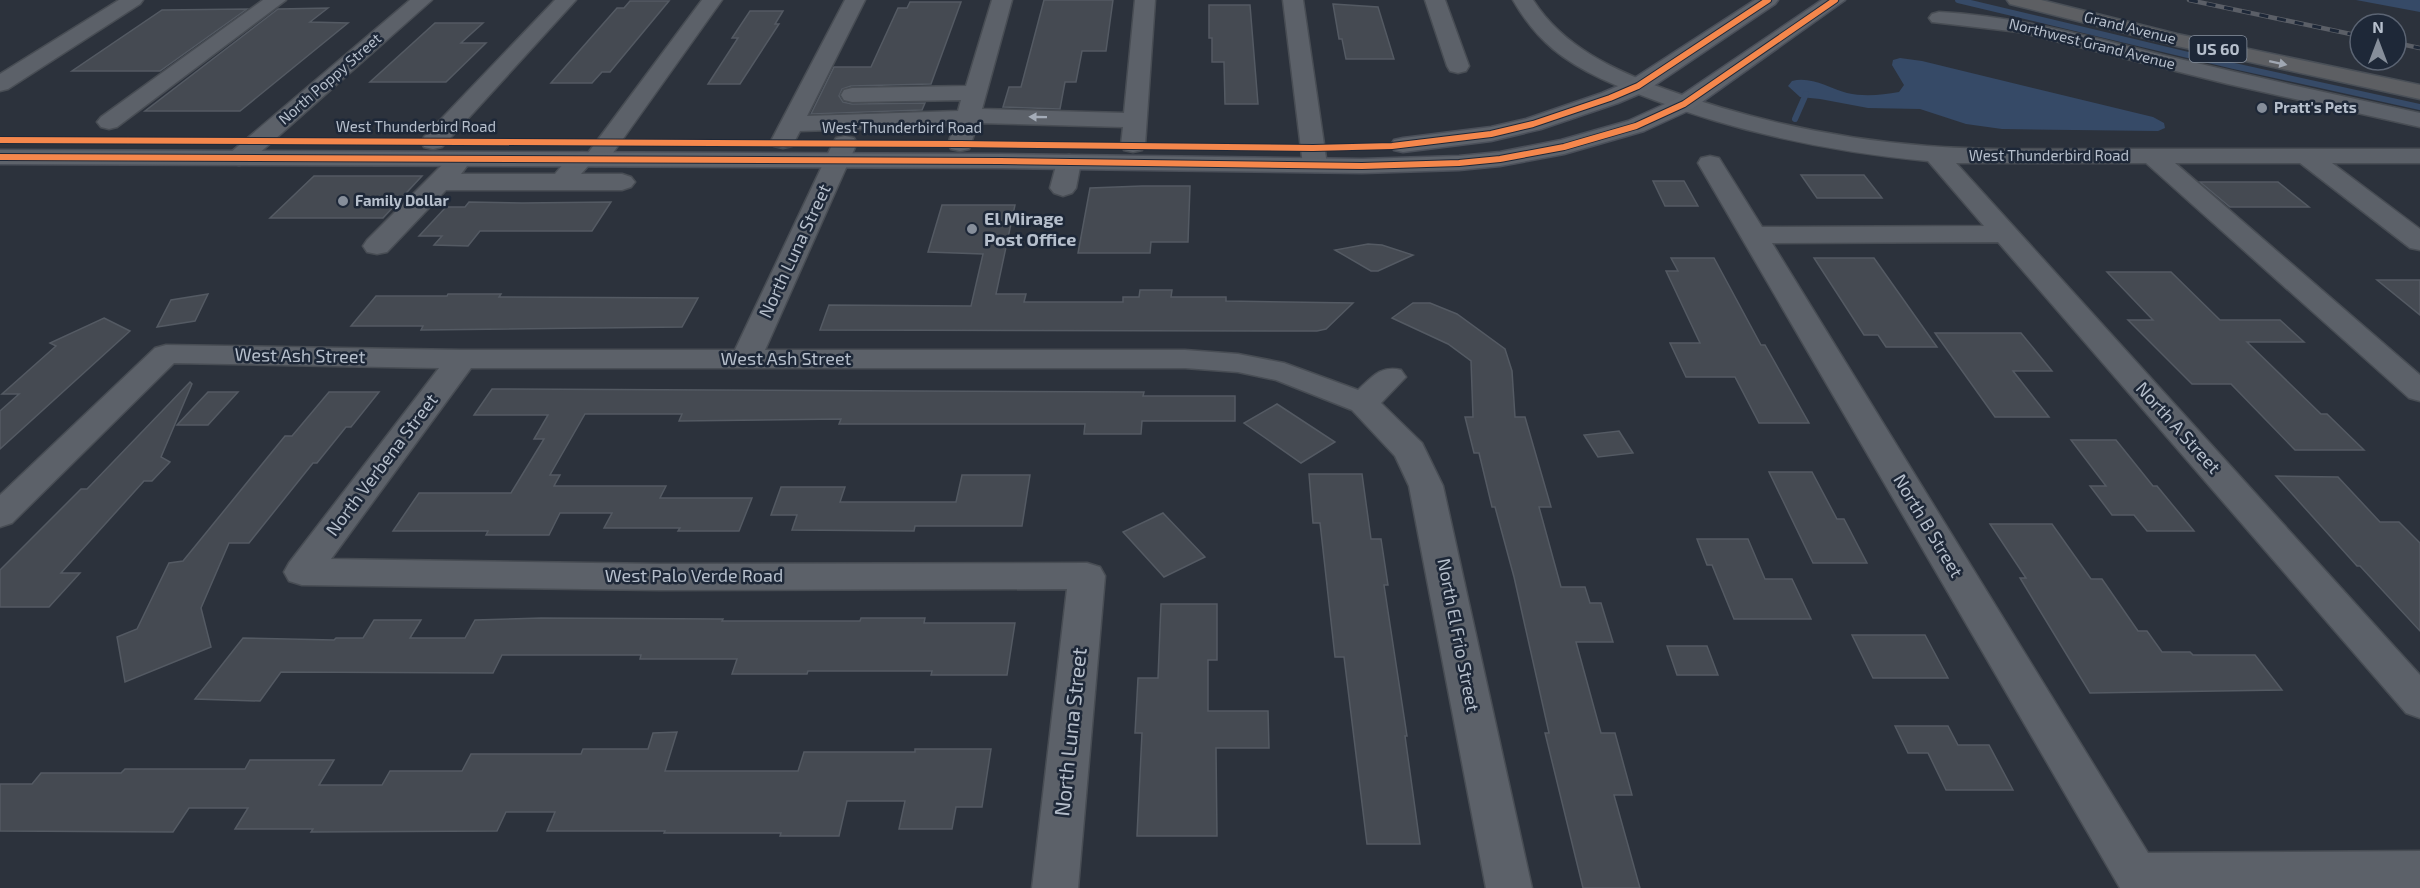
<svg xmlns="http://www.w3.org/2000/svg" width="2420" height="888" viewBox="0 0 2420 888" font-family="'Exo 2',sans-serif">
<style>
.water{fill:#364a67}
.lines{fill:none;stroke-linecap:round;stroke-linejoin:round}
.stream{stroke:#364a67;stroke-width:6}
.building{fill:#454a52;stroke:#545a63;stroke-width:1.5}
.minor-casing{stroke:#484d54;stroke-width:3}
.major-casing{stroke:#4a4f59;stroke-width:3}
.highway-casing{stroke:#494f57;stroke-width:3}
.minor{fill:#5c6169;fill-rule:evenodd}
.major{fill:#5e636b;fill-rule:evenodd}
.highway{fill:#5d5f63;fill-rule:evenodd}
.rail-casing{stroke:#5b5f67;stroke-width:4.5}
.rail{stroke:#1e2838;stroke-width:3;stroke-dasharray:9;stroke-linecap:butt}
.cycleway-casing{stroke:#1e2838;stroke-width:8}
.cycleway{stroke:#f5874c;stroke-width:6}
.oneway{fill:#a0a7b2}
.oneway2{fill:#a4acb8}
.poi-dot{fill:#868e9a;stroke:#1e2838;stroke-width:2}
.labels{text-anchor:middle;stroke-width:5;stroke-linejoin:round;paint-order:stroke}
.far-street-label{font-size:15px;fill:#b6bfcc;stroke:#1e2838}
.far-poi-label{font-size:15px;font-weight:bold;fill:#b6bfcc;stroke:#1e2838;text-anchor:start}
.shield{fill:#1e2838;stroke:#8892a0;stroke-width:1.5}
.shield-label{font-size:16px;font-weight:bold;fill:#b6bfcc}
.poi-label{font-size:18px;font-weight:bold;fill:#b6bfcc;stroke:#1e2838;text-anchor:start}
.street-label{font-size:18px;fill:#b6bfcc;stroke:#1e2838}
.near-street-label{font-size:21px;fill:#b6bfcc;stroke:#1e2838}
</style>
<rect width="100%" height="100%" fill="#2c323c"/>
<g class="water">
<path d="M2356 0H2420V12Z"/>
<path d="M1900 58 1922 61 2153 117 2164 123 2165 128 2158 131 2002 129 1966 124 1920 109 1868 108 1820 99 1800 97 1788 86 1792 81C1811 76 1829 88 1847 93 1864 97 1882 95 1899 92L1904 85 1892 65 1893 60Z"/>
</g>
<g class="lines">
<g class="stream">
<path d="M1958 0 2234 66 2420 107"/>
<path d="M1795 119 1806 94"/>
</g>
</g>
<g class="building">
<path d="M1044 0H1113L1106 51H1082L1076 82H1065L1060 109 1003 107 1009 87H1021Z"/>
<path d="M630 1H669L610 72H602L592 83H551L617 8H624Z"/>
<path d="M910 2H961L931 84 851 86 842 89 839 96 843 102 852 104 925 103 922 110 811 114 834 67H871L898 8H907Z"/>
<path d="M1333 4 1378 7 1394 59H1346L1342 39H1339Z"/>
<path d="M1209 5H1250L1258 104H1225L1224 62H1212V38H1209Z"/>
<path d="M328 8 310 22 348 23 240 111H145L278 9Z"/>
<path d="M247 9 160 71H72L162 10Z"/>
<path d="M750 11H783L775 24H779L740 84H708L738 38H732Z"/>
<path d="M435 23H483L461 43H486L446 82H370Z"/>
<path d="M1801 175H1864L1882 198H1817Z"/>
<path d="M314 176H422L383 218H270Z"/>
<path d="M1653 181H1684L1698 206H1665Z"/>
<path d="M2200 182H2278L2309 207H2230Z"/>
<path d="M1142 186H1190L1188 242H1151L1150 253H1078L1090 188Z"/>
<path d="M469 202 522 203 611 202 592 231H480L468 246 434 245 442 236H419L446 207H465Z"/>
<path d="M942 205H1015L996 294H1026L1024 302H1123V297H1139L1140 290H1172L1171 297H1226V301L1353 303 1326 329 1317 331 820 330 829 305 971 306 983 254 928 252Z"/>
<path d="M1368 244 1382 245 1413 255 1378 271H1371L1335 250Z"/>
<path d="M1671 258H1714L1761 345H1765L1809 423H1759L1735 377H1686L1670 343H1700L1666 271H1678Z"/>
<path d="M1814 258H1874L1937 347H1886L1878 335H1864Z"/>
<path d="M2107 272H2171L2220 320H2280L2304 342H2247L2321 414H2327L2364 450H2295L2231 384H2192L2128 320H2153Z"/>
<path d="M2377 280H2420V315Z"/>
<path d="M208 294 195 321 157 327 171 300Z"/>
<path d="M448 294H501L499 297 698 298 682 327 421 330 423 326H351L376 296H447Z"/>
<path d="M1413 303H1430L1457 314 1505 349 1512 371 1515 417H1525L1551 507H1539L1561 587H1585L1590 603H1601L1613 642H1576L1601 733H1615L1632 795H1614L1640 888H1583L1545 733H1549L1514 577 1495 507H1492L1479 453H1474L1465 417H1473L1471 361 1448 344 1392 318Z"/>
<path d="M104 318 130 331 0 449V411L19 394H2L56 346 50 343Z"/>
<path d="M1935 333H2021L2052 371H2013L2049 417H1995Z"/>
<path d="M190 382 192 384 161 457 170 462 152 481H144L61 573H80L49 607H0V570L81 489H87Z"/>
<path d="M492 389 1144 392 1143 396H1235V421H1142L1141 434H1084L1085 424H839L841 419 679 421 682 414H585L550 475H560L554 486H666L660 498H752L739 531H678L680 528H604L612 513H560L549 535H486L488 531H393L419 493H511L544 439H534L548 415H474Z"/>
<path d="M208 392H238L208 425H177Z"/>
<path d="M329 392H379L351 427H346L317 463H313L249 543H229L201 608 211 647 125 682 117 637 137 629 169 563 183 561 285 436H292Z"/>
<path d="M1277 404 1335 442 1301 463 1244 423Z"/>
<path d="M1619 431 1633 453 1598 457 1584 435Z"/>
<path d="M2071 440H2116L2153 486H2157L2194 531H2147L2134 515H2112L2090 486H2106Z"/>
<path d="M1769 472H1812L1837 519H1844L1867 563H1813Z"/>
<path d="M1309 474H1362L1371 539H1381L1388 585H1384L1407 736H1405L1420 844H1367L1344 657H1335L1320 523H1313Z"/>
<path d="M962 475H1030L1022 526H915L914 531 792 530 797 515H771L781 487H845L840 502H956Z"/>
<path d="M2276 476 2338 477 2380 522H2399L2420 543V631L2360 566H2357Z"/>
<path d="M1163 513 1205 557 1164 577 1123 532Z"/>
<path d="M1990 524H2052L2091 579H2102L2138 631H2147L2162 652H2190L2193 655H2255L2282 690 2090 693 2020 578H2026Z"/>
<path d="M1697 539H1748L1765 579H1792L1811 619H1734L1712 565H1707Z"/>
<path d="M1161 604H1217V660H1208V711H1268L1269 748H1216L1217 836H1137L1142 733H1135L1138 678H1158Z"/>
<path d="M541 618 723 619 722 621H860L861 618H925L924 623H1015L1007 675H931L932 671H808L807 674H732L737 659H640L641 655H502L493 673 281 672 260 701 195 699 243 638 334 640 336 638H363L374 620H421L410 638H465L475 620Z"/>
<path d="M1852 635H1925L1948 678H1873Z"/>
<path d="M1667 646H1707L1718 675H1677Z"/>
<path d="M1895 726H1948L1958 745H1989L2013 790H1946L1928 753H1908Z"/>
<path d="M677 732 665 771H798L804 752H915V749H991L982 807H956L952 829H899L905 801H847L839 836H780L781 833H664L665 831H547L555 812H506L497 831 311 832 313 829H235L248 808H189L173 832 0 831V784H32L41 773H121L125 769H245L250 760H334L319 785H382L390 771H462L471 754H581L583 749H648L653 733Z"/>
</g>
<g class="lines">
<defs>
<g id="minor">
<path d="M119 0H143L140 4 8 89 0 91V74Z"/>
<path d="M263 0H286L117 127 109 129 101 127 97 122 101 117Z"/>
<path d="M410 0H432L248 163 239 165 230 163 227 158 230 153Z"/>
<path d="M555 0H576L442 147 433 149 424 147 421 142 424 137Z"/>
<path d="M702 0H722L605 164 596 166 589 165 581 174H622L631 177 635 182 631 187 622 190H446L387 252 377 254 367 252 363 246 367 240 446 161 455 159 464 161 467 166 461 174H555C565 163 571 149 588 153Z"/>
<path d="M845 0H865L807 116 958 111 961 100 852 102 844 100 841 95 844 90 852 88 966 86 992 0H1012L982 109 1124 113 1135 0H1155L1145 145 1142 150 1133 152 1124 150 1121 145 1123 127 978 123 969 149 960 151 951 149 948 144 954 126 800 131 792 146 783 148 774 146 771 141Z"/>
<path d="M1283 0H1303L1327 165 1324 170 1315 172 1306 170 1303 165Z"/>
<path d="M1425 0H1445L1469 66 1466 71 1458 73 1450 71 1447 66Z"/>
<path d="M1513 0H1533C1563 47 1614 70 1665 89 1750 120 1837 139 1927 146 1994 151 2061 149 2127 149 2225 149 2322 149 2420 149V163H2332L2420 229V250L2410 248 2300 163H2175L2420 375V401L2409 398 2146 163H1956L2420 675V718L2406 713 1998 242 1772 243 2148 853 2420 851V888H2120L1698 163 1701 158 1710 156 1719 158 1762 227 1984 226 1928 161C1834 152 1743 134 1654 100 1619 87 1582 73 1553 49 1536 35 1524 19 1513 0Z"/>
<path d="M1939 12C2018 16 2094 38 2171 57 2254 77 2337 95 2420 113V127L2228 84 2019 32 1932 22 1929 18 1932 14Z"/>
<path d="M845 136 854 138 857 143 765 350H1185L1238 354 1284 363 1358 390C1372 377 1381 365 1401 370L1406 377 1381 403 1422 443 1443 486 1532 888H1486L1409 486 1395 456 1352 410 1276 380 1238 372 1185 368H471L331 559 659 564 1087 563 1100 567 1105 576 1078 888H1032L1067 589 659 590 302 585 289 581 284 572 289 563 439 368 174 363 12 523 0 527V495L155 348 166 345 462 350H735L833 143 836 138Z"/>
<path d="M1069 155 1078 157 1081 162 1076 188 1072 193 1063 196 1054 193 1050 188 1057 162 1060 157Z"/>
</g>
<g id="major">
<path d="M1755 0H1778L1775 4 1646 91 1618 103 1541 129 1491 141 1403 152 1394 150 1391 145 1394 140 1403 138 1491 127 1526 119 1602 93 1630 81Z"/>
<path d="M1822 0H1845L1692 109 1644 131 1564 154 1500 166 1459 170 1362 173 1000 168 0 164V150L1000 154 1362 159 1459 156 1500 152 1561 140 1628 121 1676 99Z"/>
</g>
<path id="highway" d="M2007 0H2041L2177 34 2420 85V99L2177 46 2010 4Z"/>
</defs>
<use href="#minor" class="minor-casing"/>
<use href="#major" class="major-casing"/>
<use href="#highway" class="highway-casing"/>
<use href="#minor" class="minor"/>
<use href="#major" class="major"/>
<use href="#highway" class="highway"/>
<defs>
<g id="rail">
<path d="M2189 0 2360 36"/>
<path d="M2396 43 2420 48"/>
</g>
</defs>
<use href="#rail" class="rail-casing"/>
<use href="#rail" class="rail"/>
<defs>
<g id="cycleway">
<path d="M0 140 960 144 1313 148 1392 146 1491 134 1533 124 1610 98 1638 86 1768 0"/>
<path d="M0 157 1000 161 1362 166 1459 163 1500 159 1564 147 1636 126 1684 104 1835 0"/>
</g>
</defs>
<use href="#cycleway" class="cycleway-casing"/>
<use href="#cycleway" class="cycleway"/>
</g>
<defs><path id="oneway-solid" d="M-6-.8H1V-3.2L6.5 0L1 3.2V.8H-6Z" transform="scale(1.5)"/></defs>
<use class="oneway" href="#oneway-solid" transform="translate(2278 63) rotate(12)"/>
<use class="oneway2" href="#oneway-solid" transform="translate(1038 117) rotate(-179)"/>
<g class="poi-dot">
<circle cx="2262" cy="108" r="6"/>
<circle cx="343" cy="201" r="6"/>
<circle cx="972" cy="229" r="6"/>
</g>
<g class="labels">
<g class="far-street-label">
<text transform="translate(2130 28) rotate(14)" y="5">Grand Avenue</text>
<text transform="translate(2092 44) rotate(14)" y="5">Northwest Grand Avenue</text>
<text transform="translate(330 79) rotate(-41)" y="5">North Poppy Street</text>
<text x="416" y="132">West Thunderbird Road</text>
<text x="902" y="133">West Thunderbird Road</text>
<text x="2049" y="161">West Thunderbird Road</text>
</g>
<g class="far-poi-label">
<text x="2274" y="113">Pratt's Pets</text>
<text x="355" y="206">Family Dollar</text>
</g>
<rect class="shield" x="2189.5" y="36" width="57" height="26" rx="4.5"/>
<g class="shield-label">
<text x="2218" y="55">US 60</text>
</g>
<g class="poi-label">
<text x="984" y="225">El Mirage<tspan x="984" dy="21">Post Office</tspan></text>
</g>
<g class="street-label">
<text transform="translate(795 251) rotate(-65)" y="6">North Luna Street</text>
<text transform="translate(300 356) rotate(1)" y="6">West Ash Street</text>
<text x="786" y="365">West Ash Street</text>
<text transform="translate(2178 428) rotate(48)" y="6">North A Street</text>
<text transform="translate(382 465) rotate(-53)" y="6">North Verbena Street</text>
<text transform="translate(1928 526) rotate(59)" y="6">North B Street</text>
<text x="694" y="582">West Palo Verde Road</text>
<text transform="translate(1458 635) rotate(79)" y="6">North El Frio Street</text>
</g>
<g class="near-street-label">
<text transform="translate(1071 732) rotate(-84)" y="7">North Luna Street</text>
</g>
</g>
<g transform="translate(2378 42)"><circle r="28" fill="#1e2838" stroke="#5b6473" stroke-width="1.5"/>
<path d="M0-4.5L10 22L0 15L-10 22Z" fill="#868e9a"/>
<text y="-9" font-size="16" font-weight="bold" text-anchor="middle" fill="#b6bfcc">N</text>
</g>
</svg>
